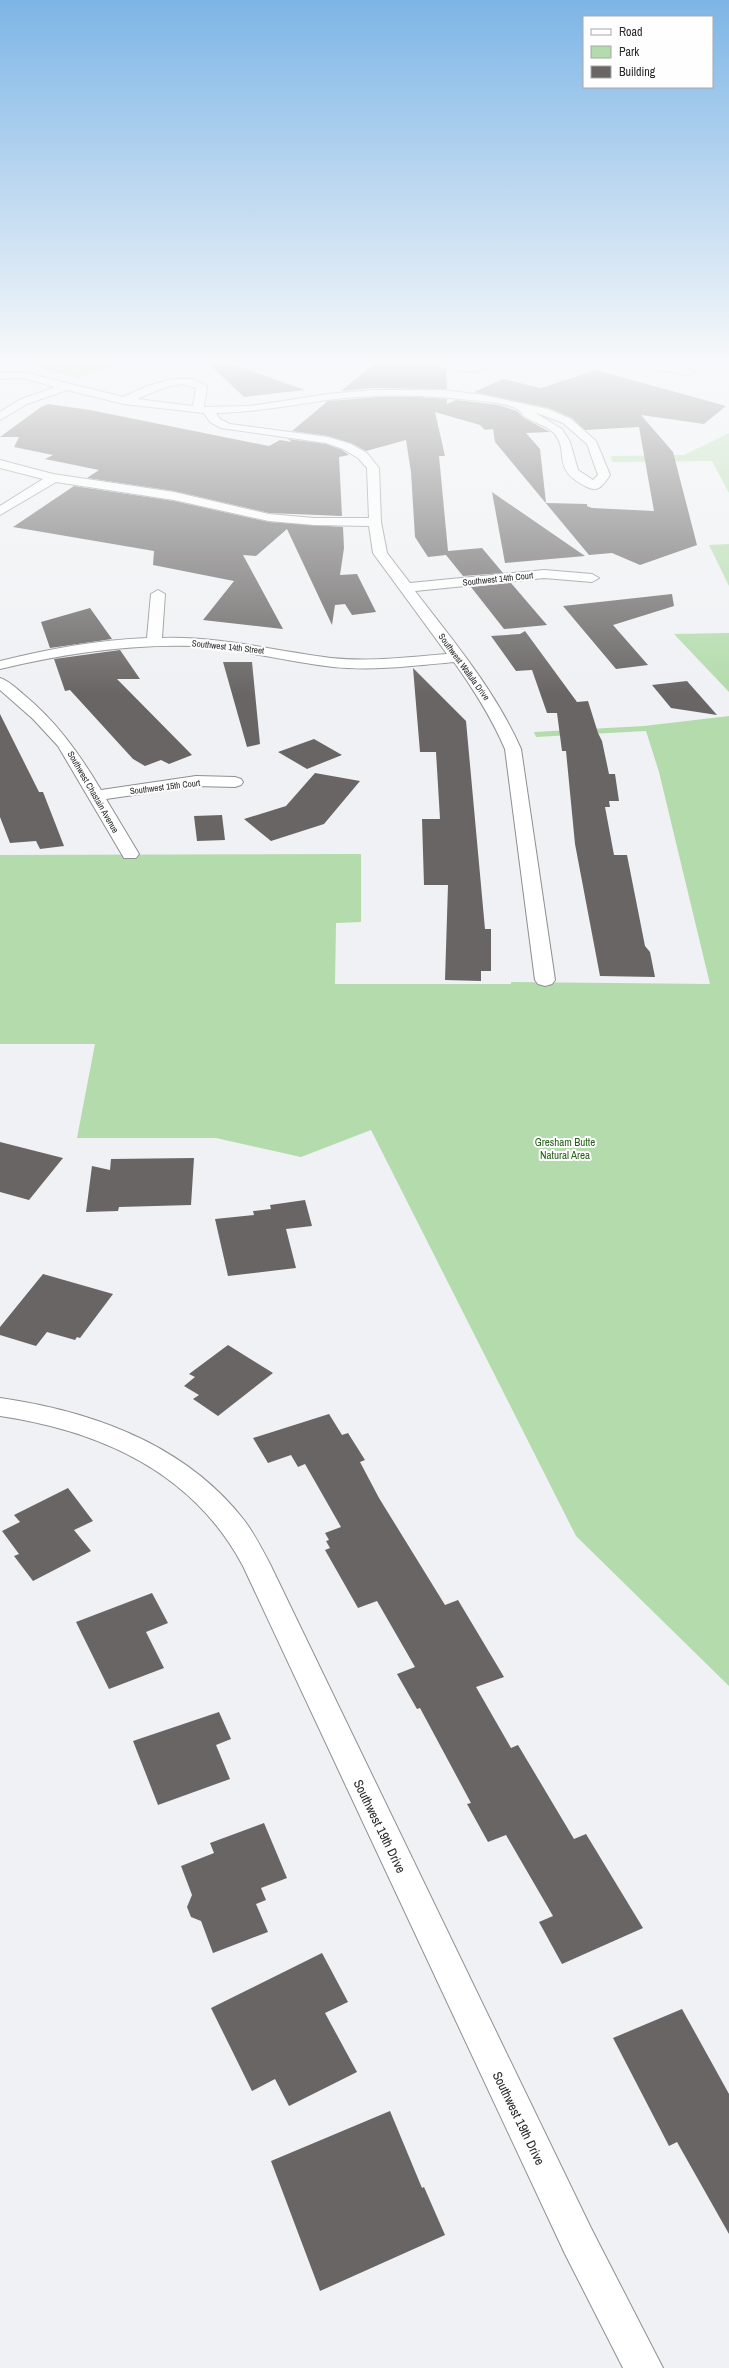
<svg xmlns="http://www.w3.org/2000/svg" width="729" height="2368" viewBox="0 0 729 2368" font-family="'Archivo Narrow',sans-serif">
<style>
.green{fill:#b3dbab}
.building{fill:#686564}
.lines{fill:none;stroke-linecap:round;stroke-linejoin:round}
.street-casing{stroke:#8e8f91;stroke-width:2}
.street{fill:#fff;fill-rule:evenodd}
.labels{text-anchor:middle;stroke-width:4;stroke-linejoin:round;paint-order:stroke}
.far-street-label{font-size:9px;fill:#282829;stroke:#fefeff}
.park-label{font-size:11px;fill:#266019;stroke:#fefeff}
.near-street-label{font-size:13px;fill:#282829;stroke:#fefeff}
</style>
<rect width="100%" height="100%" fill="#f0f1f4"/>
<g class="green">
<path d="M42 365H118L76 378 36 367Z"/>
<path d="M729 433V493L712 461 612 462 611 456 684 455Z"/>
<path d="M729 544V586L709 545Z"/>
<path d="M729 633V692L674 634Z"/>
<path d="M729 716V1686L576 1536 371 1130 301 1157 216 1138H77L95 1044H0V855L361 854V922L336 923 335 984H511V982L710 984 659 772 646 731 536 737 534 732 644 726Z"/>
</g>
<g class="building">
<path d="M210 365H235L305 390 244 397Z"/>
<path d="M373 365H441L442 368 446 369 447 389 372 388 341 391Z"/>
<path d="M596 370 726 406 704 424 641 415 673 452 697 545 640 565 612 553 589 555 495 442 493 429 485 430 480 425 435 412 445 456H439L448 551 482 548 503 573 463 576 446 555 428 557 415 537 411 472 406 440 366 451 351 443 328 436 292 431 328 401 380 397H416L447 399V404L456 400 499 405 517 411 524 418 550 432 526 433 540 449 546 503 587 504V506L592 508 654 511 639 427 585 430 572 418 549 408 474 392 503 379 541 388Z"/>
<path d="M48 404 90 410 269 446 280 440 292 442 288 439 326 444 342 450 349 455 339 457 342 516 269 513 174 491 87 478 99 470 45 459 53 455 14 447 19 437H0L41 407Z"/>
<path d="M74 486 174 501 269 522 343 527 344 548 340 575 357 574 376 612 352 615 345 604 335 605 332 625 287 529 256 556 243 555 283 629 203 620 234 581 153 565 154 551 13 527Z"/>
<path d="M492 492 585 556 505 563Z"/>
<path d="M511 583 547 625 504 629 471 587Z"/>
<path d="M672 594 674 606 613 625 648 665 616 669 563 606Z"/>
<path d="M90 608 112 639 50 648 41 622Z"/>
<path d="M525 631 577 702 588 701 598 733 602 741 609 774H615L619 801H609L610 807H605L614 855H627L645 946 650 952 655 977 600 976 575 844 566 751H562L557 713H547L532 670 516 671 491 636 520 634Z"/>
<path d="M120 650 140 679H117L192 755 169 764 161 760 145 766 133 759 70 690 65 691 54 659Z"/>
<path d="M223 662H252L260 744 247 747Z"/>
<path d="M413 668 466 721 485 929H491V971H481V981L445 980 448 885H424L422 819H440L436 752H420Z"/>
<path d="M687 681 717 715 671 708 652 685Z"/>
<path d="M0 714 39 792H43L64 846 40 849 36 841 10 843 0 817Z"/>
<path d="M314 739 342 755 307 769 278 752Z"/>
<path d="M315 773 360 781 324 824 271 841 244 819 286 806Z"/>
<path d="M222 815 225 840 197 841 194 816Z"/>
<path d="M0 1142 63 1158 29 1200 0 1192Z"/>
<path d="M194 1158 191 1205 119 1207 118 1211 86 1212 92 1166 110 1170 111 1159Z"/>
<path d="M305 1200 312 1226 286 1229 296 1268 228 1276 215 1219 254 1215 253 1211 271 1209 270 1205Z"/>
<path d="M43 1274 113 1294 80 1338 77 1337 75 1340 47 1332 36 1346 0 1335V1327Z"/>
<path d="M228 1345 273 1373 218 1416 193 1399 199 1395 184 1386 195 1377 189 1374Z"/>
<path d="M329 1414 342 1435 348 1433 365 1460 360 1462 379 1498 445 1605 458 1600 504 1677 476 1687 511 1748 518 1745 574 1839 586 1834 643 1928 562 1964 539 1922 553 1916 506 1835 488 1842 467 1804 471 1803 420 1708 417 1709 397 1674 415 1667 377 1601 358 1608 325 1550 330 1548 326 1541 329 1540 325 1533 341 1527 305 1464 298 1467 291 1455 268 1463 253 1438Z"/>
<path d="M68 1488 93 1521 74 1530 91 1551 33 1581 14 1556 19 1554 2 1531 20 1522 14 1515Z"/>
<path d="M152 1593 168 1623 146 1632 164 1668 109 1689 76 1622Z"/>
<path d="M219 1712 231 1739 216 1745 230 1779 158 1805 133 1741Z"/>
<path d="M264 1823 287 1878 261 1888 266 1900 256 1904 268 1932 213 1953 201 1921 191 1917 187 1907 192 1895 181 1866 214 1853 210 1843Z"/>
<path d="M322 1953 348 2002 325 2013 357 2072 289 2106 275 2079 252 2091 211 2008Z"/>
<path d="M682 2009 729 2094V2234L677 2142 669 2146 613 2038Z"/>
<path d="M390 2111 422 2188 424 2187 445 2235 320 2291 271 2161Z"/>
</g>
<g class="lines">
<defs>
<g id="street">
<path d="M442 365H493L492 367 470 372 443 367Z"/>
<path d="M641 365C651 364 688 364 694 372L689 375 646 368Z"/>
<path d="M23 372 123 397 148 386 172 379H192L207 386 204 407 250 406 328 394 372 390H443L483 395 548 409 571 419 596 441 610 475C604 484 599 493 587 487 549 468 571 453 554 433 546 425 534 423 525 417 522 414 520 410 517 409 503 402 484 401 469 400 422 394 373 394 327 400 289 406 253 412 216 413L220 419 230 424 328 437 351 444 367 453 379 468 381 522 387 553 410 583 544 570 592 574 599 578 592 582 544 578 415 591C454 642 495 690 521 749L555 980 552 984 545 986 538 984 535 980 505 749C491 717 474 690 454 662 413 666 373 671 333 667 285 662 239 648 192 646 127 644 63 654 0 669V661C48 649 97 640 147 638L151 594 158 590 165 594 162 638C220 636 274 651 331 658 370 662 409 657 447 654L373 553 369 526 314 525 269 521 174 500 56 482 0 515V506L43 479 0 468V460L53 474 174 492 269 514 314 518H369L367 468 358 458 343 449 326 443 221 428 210 422 204 413 124 404 67 390 27 404 0 420V412L19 400 55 387 23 378 0 379V373ZM182 384 196 388 193 406 137 399 166 387ZM534 412 563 423 587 444 598 475 593 480 578 470 570 442 562 429Z"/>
<path d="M0 678C9 681 16 688 23 694 56 721 79 753 101 790L196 776 235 777 241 779 243 782 241 785 235 787 196 786 106 799 139 854 136 858H124L58 746 33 719 0 690Z"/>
<path d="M0 1398C91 1411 185 1444 244 1520 254 1533 262 1549 270 1564L591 2228 663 2368H623L565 2254 243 1566C193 1472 101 1431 0 1416Z"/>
</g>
</defs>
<use href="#street" class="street-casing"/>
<use href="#street" class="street"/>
</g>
<linearGradient id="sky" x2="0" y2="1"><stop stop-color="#7db5e6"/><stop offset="0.52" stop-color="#f8f9fa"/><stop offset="1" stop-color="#f8f9fa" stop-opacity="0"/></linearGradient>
<rect width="729" height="696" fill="url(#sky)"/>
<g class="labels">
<g class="far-street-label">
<text transform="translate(498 579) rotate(-6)" y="3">Southwest 14th Court</text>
<text transform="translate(228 647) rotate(6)" y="3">Southwest 14th Street</text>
<text transform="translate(464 667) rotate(54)" y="3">Southwest Wallula Drive</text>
<text transform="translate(165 787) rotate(-7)" y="3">Southwest 15th Court</text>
<text transform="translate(93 792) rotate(60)" y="3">Southwest Chastain Avenue</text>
</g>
<g class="park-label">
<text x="565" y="1146">Gresham Butte<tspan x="565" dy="13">Natural Area</tspan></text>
</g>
<g class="near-street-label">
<text transform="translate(380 1826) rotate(64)" y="5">Southwest 19th Drive</text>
<text transform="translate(519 2118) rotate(64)" y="5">Southwest 19th Drive</text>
</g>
</g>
<rect x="583" y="16" width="130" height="72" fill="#fefeff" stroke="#a8a8a9"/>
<rect x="591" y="29" width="20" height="6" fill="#ffffff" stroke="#a8a8a9"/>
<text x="619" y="36" font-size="12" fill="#282829">Road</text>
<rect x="591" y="46" width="20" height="12" fill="#b3dbab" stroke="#a8a8a9"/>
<text x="619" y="56" font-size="12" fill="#282829">Park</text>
<rect x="591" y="66" width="20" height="12" fill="#686564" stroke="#a8a8a9"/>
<text x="619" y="76" font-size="12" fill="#282829">Building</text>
</svg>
